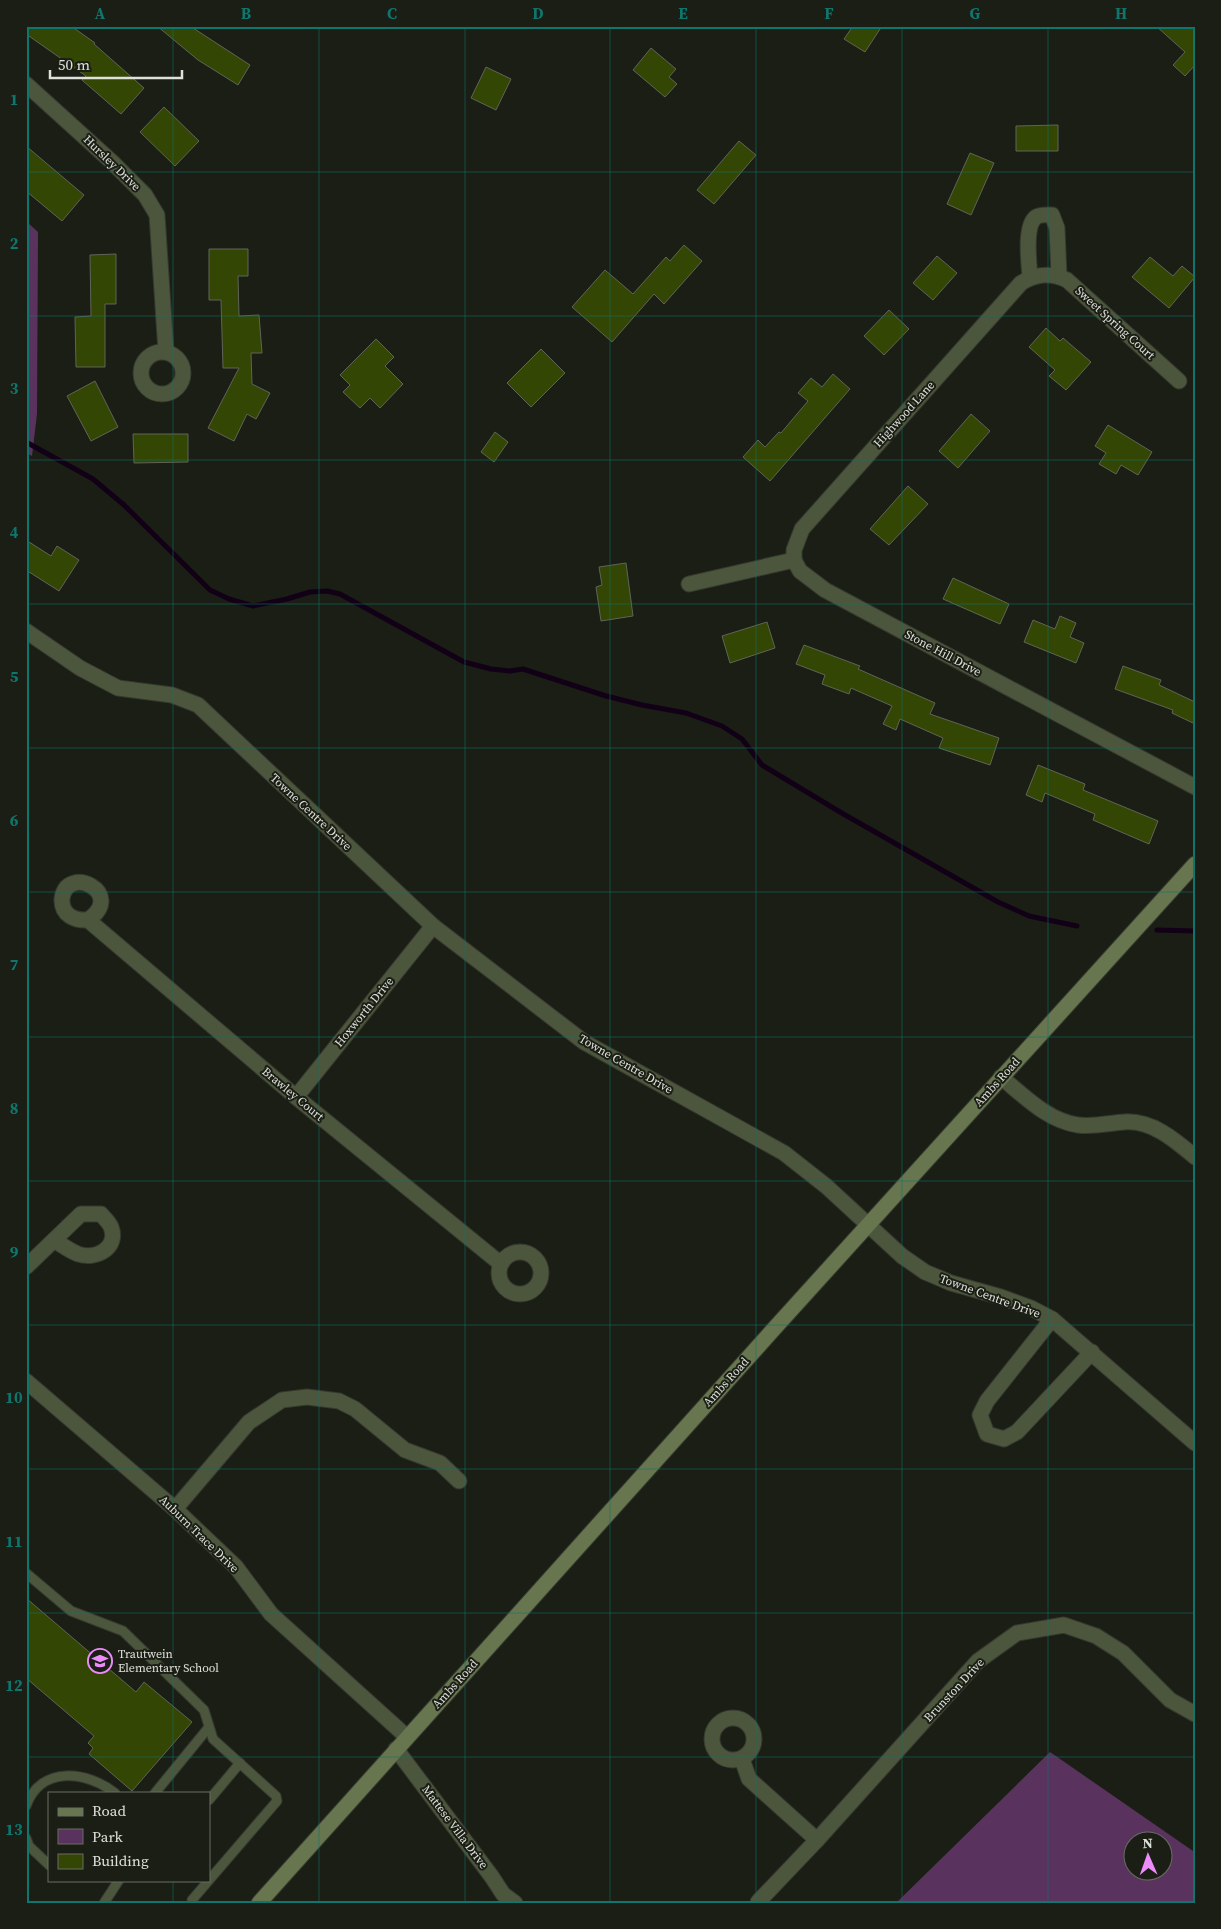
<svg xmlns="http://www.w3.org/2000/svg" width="1221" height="1929" viewBox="0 0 1221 1929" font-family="'Source Serif 4',serif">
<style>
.green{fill:#59335e;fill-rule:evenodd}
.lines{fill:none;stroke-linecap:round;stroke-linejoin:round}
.stream{stroke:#120017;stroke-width:5}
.building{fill:#344604;stroke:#606458}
.lane-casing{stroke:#353930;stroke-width:11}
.street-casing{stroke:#353930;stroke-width:17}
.secondary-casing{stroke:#353930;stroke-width:17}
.lane{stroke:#4c563d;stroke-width:9}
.street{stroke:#4c563d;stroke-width:15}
.secondary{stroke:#67764f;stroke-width:15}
.grid{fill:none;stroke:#0f766e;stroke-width:1;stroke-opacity:0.55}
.labels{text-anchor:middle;stroke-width:4;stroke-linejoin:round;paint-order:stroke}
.street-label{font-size:12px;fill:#dee1da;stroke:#1a1e14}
.poi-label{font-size:12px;fill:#dee1da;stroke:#1a1e14;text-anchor:start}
.neatline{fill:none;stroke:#0f766e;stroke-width:2}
.grid-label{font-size:16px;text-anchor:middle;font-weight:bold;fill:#0f766e}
</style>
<rect width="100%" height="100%" fill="#1a1e14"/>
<g class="green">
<path d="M26 221 38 232 37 414 32 456 26 453Z"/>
<path d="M1050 1752 1193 1851 1195 1850V1903H896ZM1134 1842H1164V1872H1134Z"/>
</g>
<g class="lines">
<g class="stream">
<path d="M26 442 93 479 124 505 210 590 229 599 253 606 287 599 310 592 327 591 340 594 464 662 491 669 510 671 523 669 606 696 642 705 686 713 722 726 742 739 762 765 840 812 998 902 1029 916 1077 926"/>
<path d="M1157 930 1195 931"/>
</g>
</g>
<g class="building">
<path d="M26 26H71L95 43 94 44 144 88 121 114 82 80 86 76 26 34Z"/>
<path d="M157 26H190L250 65 238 85 198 60Z"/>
<path d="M853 26H882L865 52 844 39Z"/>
<path d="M1156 26H1195V65L1185 76 1173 65 1185 52Z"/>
<path d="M651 48 676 69 669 77 677 84 665 97 633 70Z"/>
<path d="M486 67 511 79 496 110 471 98Z"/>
<path d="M164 107 199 141 175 166 140 132Z"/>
<path d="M1058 125V151H1016V126Z"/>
<path d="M739 141 756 155 714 204 697 190Z"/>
<path d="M26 146 84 195 62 221 26 191Z"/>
<path d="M970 153 994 163 971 215 947 204Z"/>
<path d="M684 245 702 261 664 304 654 294 612 342 572 307 605 270 633 294 666 257 670 261Z"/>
<path d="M209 249H248V276H238L239 316 259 315 262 353H251L252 384 270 393 256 419 247 414 234 441 208 428 239 368H223L221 300H209Z"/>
<path d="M116 254V304H105V367H76L75 317 91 316 90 255Z"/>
<path d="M937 256 957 273 933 300 913 283Z"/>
<path d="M1150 257 1173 276 1182 266 1195 277 1169 308 1132 277Z"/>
<path d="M889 310 909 329 884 355 864 336Z"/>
<path d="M1046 328 1060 341 1063 338 1091 362 1066 390 1049 376 1055 370 1029 347Z"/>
<path d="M376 339 394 357 385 366 403 384 380 408 370 398 360 408 343 392 350 385 340 375Z"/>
<path d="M541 349 565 373 531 407 507 383Z"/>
<path d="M833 374 850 389 770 481 743 457 758 440 765 447 779 432 781 433 808 401 798 393 811 378 822 387Z"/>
<path d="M95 381 118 427 91 441 67 396Z"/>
<path d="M971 414 990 431 958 468 939 451Z"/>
<path d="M1108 425 1152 452 1138 475 1121 465 1116 474 1099 464 1106 453 1095 446Z"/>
<path d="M495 432 508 442 494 462 481 452Z"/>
<path d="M133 434H188V462L134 463Z"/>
<path d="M908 486 928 504 889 545 870 529Z"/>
<path d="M26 540 51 556 57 546 79 560 59 591 26 570Z"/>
<path d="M626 563 633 616 601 621 596 587 602 585 599 567Z"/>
<path d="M953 578 1009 604 1000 624 943 599Z"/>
<path d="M1060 616 1076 623 1070 637 1084 643 1076 663 1024 642 1033 620 1055 629Z"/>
<path d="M767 622 775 648 730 663 722 636Z"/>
<path d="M804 645 860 666 858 669 935 703 930 714 999 738 990 765 939 748 943 738 900 719 896 730 883 724 892 706 851 688 849 694 822 684 825 675 796 664Z"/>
<path d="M1123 666 1161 680 1159 685 1195 702V724L1172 713 1173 710 1115 689Z"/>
<path d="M1038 765 1085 784 1083 790 1158 821 1149 844 1093 820 1095 814 1045 793 1042 802 1026 795Z"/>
<path d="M26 1598 136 1692 144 1682 192 1722 132 1791 89 1754 93 1748 88 1743 94 1736 26 1678Z"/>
</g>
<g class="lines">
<defs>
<g id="lane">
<path d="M26 1573 71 1611 123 1631 204 1710 213 1739 276 1796 277 1801 192 1900"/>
<path d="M155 1793 209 1727"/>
<path d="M209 1800 240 1763"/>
<path d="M26 1806C41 1765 87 1771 115 1793"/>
<path d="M26 1838 29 1846 49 1865"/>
<path d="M104 1903 119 1880"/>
</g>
<g id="street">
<path d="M26 84 112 162 145 195 157 215 166 352"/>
<path d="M1030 277C1029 263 1024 226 1036 217 1040 214 1047 215 1052 215L1057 228 1059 276"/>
<circle cx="162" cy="373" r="21"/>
<path d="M794 560V550L802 529 1021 283C1036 274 1050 272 1067 280L1179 381"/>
<path d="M689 584 794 560 800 571 825 590 1195 787"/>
<path d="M26 631 80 668 118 688 172 695 198 705 433 926 584 1042 784 1153 826 1186 902 1256 925 1272 951 1283 1001 1297 1031 1308 1052 1319 1195 1443"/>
<path d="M88 920C127 893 66 863 62 899 61 915 75 921 88 920L296 1097 501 1264"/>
<path d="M1001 1077C1024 1096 1048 1121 1078 1125 1093 1127 1110 1123 1124 1122 1152 1120 1175 1140 1195 1157"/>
<path d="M296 1097 433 926"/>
<circle cx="520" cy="1273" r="21"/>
<path d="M26 1267 81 1214H101C104 1218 109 1222 111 1227 119 1248 96 1260 78 1254 70 1251 62 1245 54 1240"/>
<path d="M1052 1319 987 1401 980 1415 987 1434 1004 1439 1017 1432 1092 1352"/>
<path d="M26 1381 175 1509 236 1567 271 1614 407 1737"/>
<path d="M175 1509 249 1422 282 1400 307 1397 339 1401 355 1409 405 1450 440 1463 459 1481"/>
<circle cx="733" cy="1739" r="21"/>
<path d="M396 1749 492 1877 503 1894 515 1903"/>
<path d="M742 1759 749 1779 817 1840"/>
<path d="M758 1902 817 1840 978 1661 1017 1633 1064 1625 1096 1636 1123 1653 1170 1700 1195 1714"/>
</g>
<path id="secondary" d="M259 1903 772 1331 1195 864"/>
</defs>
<use href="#lane" class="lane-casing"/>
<use href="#street" class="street-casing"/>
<use href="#secondary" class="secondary-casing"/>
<use href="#lane" class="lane"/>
<use href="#street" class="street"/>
<use href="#secondary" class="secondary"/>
</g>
<path class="grid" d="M173 26V1793M319 26V1903M465 26V1903M610 26V1903M756 26V1903M902 26V1903M1048 26V1903M26 172H1195M26 316H1195M26 460H1195M26 604H1195M26 748H1195M26 892H1195M26 1037H1195M26 1181H1195M26 1325H1195M26 1469H1195M26 1613H1195M26 1757H1195M173 1880V1903"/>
<defs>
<symbol id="school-ring" viewBox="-11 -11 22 22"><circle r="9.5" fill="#1a1e14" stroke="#ec8cfa" stroke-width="1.5"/><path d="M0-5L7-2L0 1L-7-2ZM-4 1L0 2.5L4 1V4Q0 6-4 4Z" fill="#ec8cfa"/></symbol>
</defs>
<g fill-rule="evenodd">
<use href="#school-ring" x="86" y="1647" width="28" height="28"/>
</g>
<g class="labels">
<g class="street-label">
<text transform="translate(112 163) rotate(44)" y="4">Hursley Drive</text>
<text transform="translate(1115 323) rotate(42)" y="4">Sweet Spring Court</text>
<text transform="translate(904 414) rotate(-48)" y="4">Highwood Lane</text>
<text transform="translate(943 653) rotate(28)" y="4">Stone Hill Drive</text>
<text transform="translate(311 812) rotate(43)" y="4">Towne Centre Drive</text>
<text transform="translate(364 1012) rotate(-51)" y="4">Hoxworth Drive</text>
<text transform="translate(626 1064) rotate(30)" y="4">Towne Centre Drive</text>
<text transform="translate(997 1082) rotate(-48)" y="4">Ambs Road</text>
<text transform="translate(293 1094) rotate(40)" y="4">Brawley Court</text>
<text transform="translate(990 1296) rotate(20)" y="4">Towne Centre Drive</text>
<text transform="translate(726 1382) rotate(-48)" y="4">Ambs Road</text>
<text transform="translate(199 1534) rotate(44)" y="4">Auburn Trace Drive</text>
<text transform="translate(455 1684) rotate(-48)" y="4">Ambs Road</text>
<text transform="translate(954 1690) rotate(-47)" y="4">Brunston Drive</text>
<text transform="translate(455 1827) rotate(53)" y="4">Mattese Villa Drive</text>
</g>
<g class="poi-label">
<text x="118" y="1658">Trautwein<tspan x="118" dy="14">Elementary School</tspan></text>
</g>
</g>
<rect width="1221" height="1929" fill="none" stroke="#1a1e14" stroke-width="55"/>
<rect x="48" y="1792" width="162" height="90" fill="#1a1e14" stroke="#686c63"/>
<rect x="58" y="1808" width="25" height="8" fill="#67764f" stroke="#686c63"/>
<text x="92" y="1816" font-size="15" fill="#dee1da">Road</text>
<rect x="58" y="1829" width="25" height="15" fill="#59335e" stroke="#686c63"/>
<text x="92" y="1842" font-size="15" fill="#dee1da">Park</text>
<rect x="58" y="1854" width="25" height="15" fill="#344604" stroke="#686c63"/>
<text x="92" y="1866" font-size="15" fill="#dee1da">Building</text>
<g transform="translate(1148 1856) rotate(358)"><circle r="24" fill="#1a1e14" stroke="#686c63"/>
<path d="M0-4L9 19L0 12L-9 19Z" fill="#ec8cfa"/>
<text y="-8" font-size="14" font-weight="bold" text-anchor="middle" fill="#dee1da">N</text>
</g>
<path d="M50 70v8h132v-8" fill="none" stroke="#dee1da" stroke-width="2.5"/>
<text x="58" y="70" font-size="15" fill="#dee1da" stroke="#1a1e14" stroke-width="4" paint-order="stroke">50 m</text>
<rect x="28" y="28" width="1166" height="1874" class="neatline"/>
<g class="grid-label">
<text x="100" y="19">A</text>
<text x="246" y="19">B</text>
<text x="392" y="19">C</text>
<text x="538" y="19">D</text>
<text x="683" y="19">E</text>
<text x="829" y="19">F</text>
<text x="975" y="19">G</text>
<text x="1121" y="19">H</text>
<text x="14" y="105">1</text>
<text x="14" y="249">2</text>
<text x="14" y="394">3</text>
<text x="14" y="538">4</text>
<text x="14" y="682">5</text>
<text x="14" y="826">6</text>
<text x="14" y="970">7</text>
<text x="14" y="1114">8</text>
<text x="14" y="1258">9</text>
<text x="14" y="1403">10</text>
<text x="14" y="1547">11</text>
<text x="14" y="1691">12</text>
<text x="14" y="1835">13</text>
</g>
</svg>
